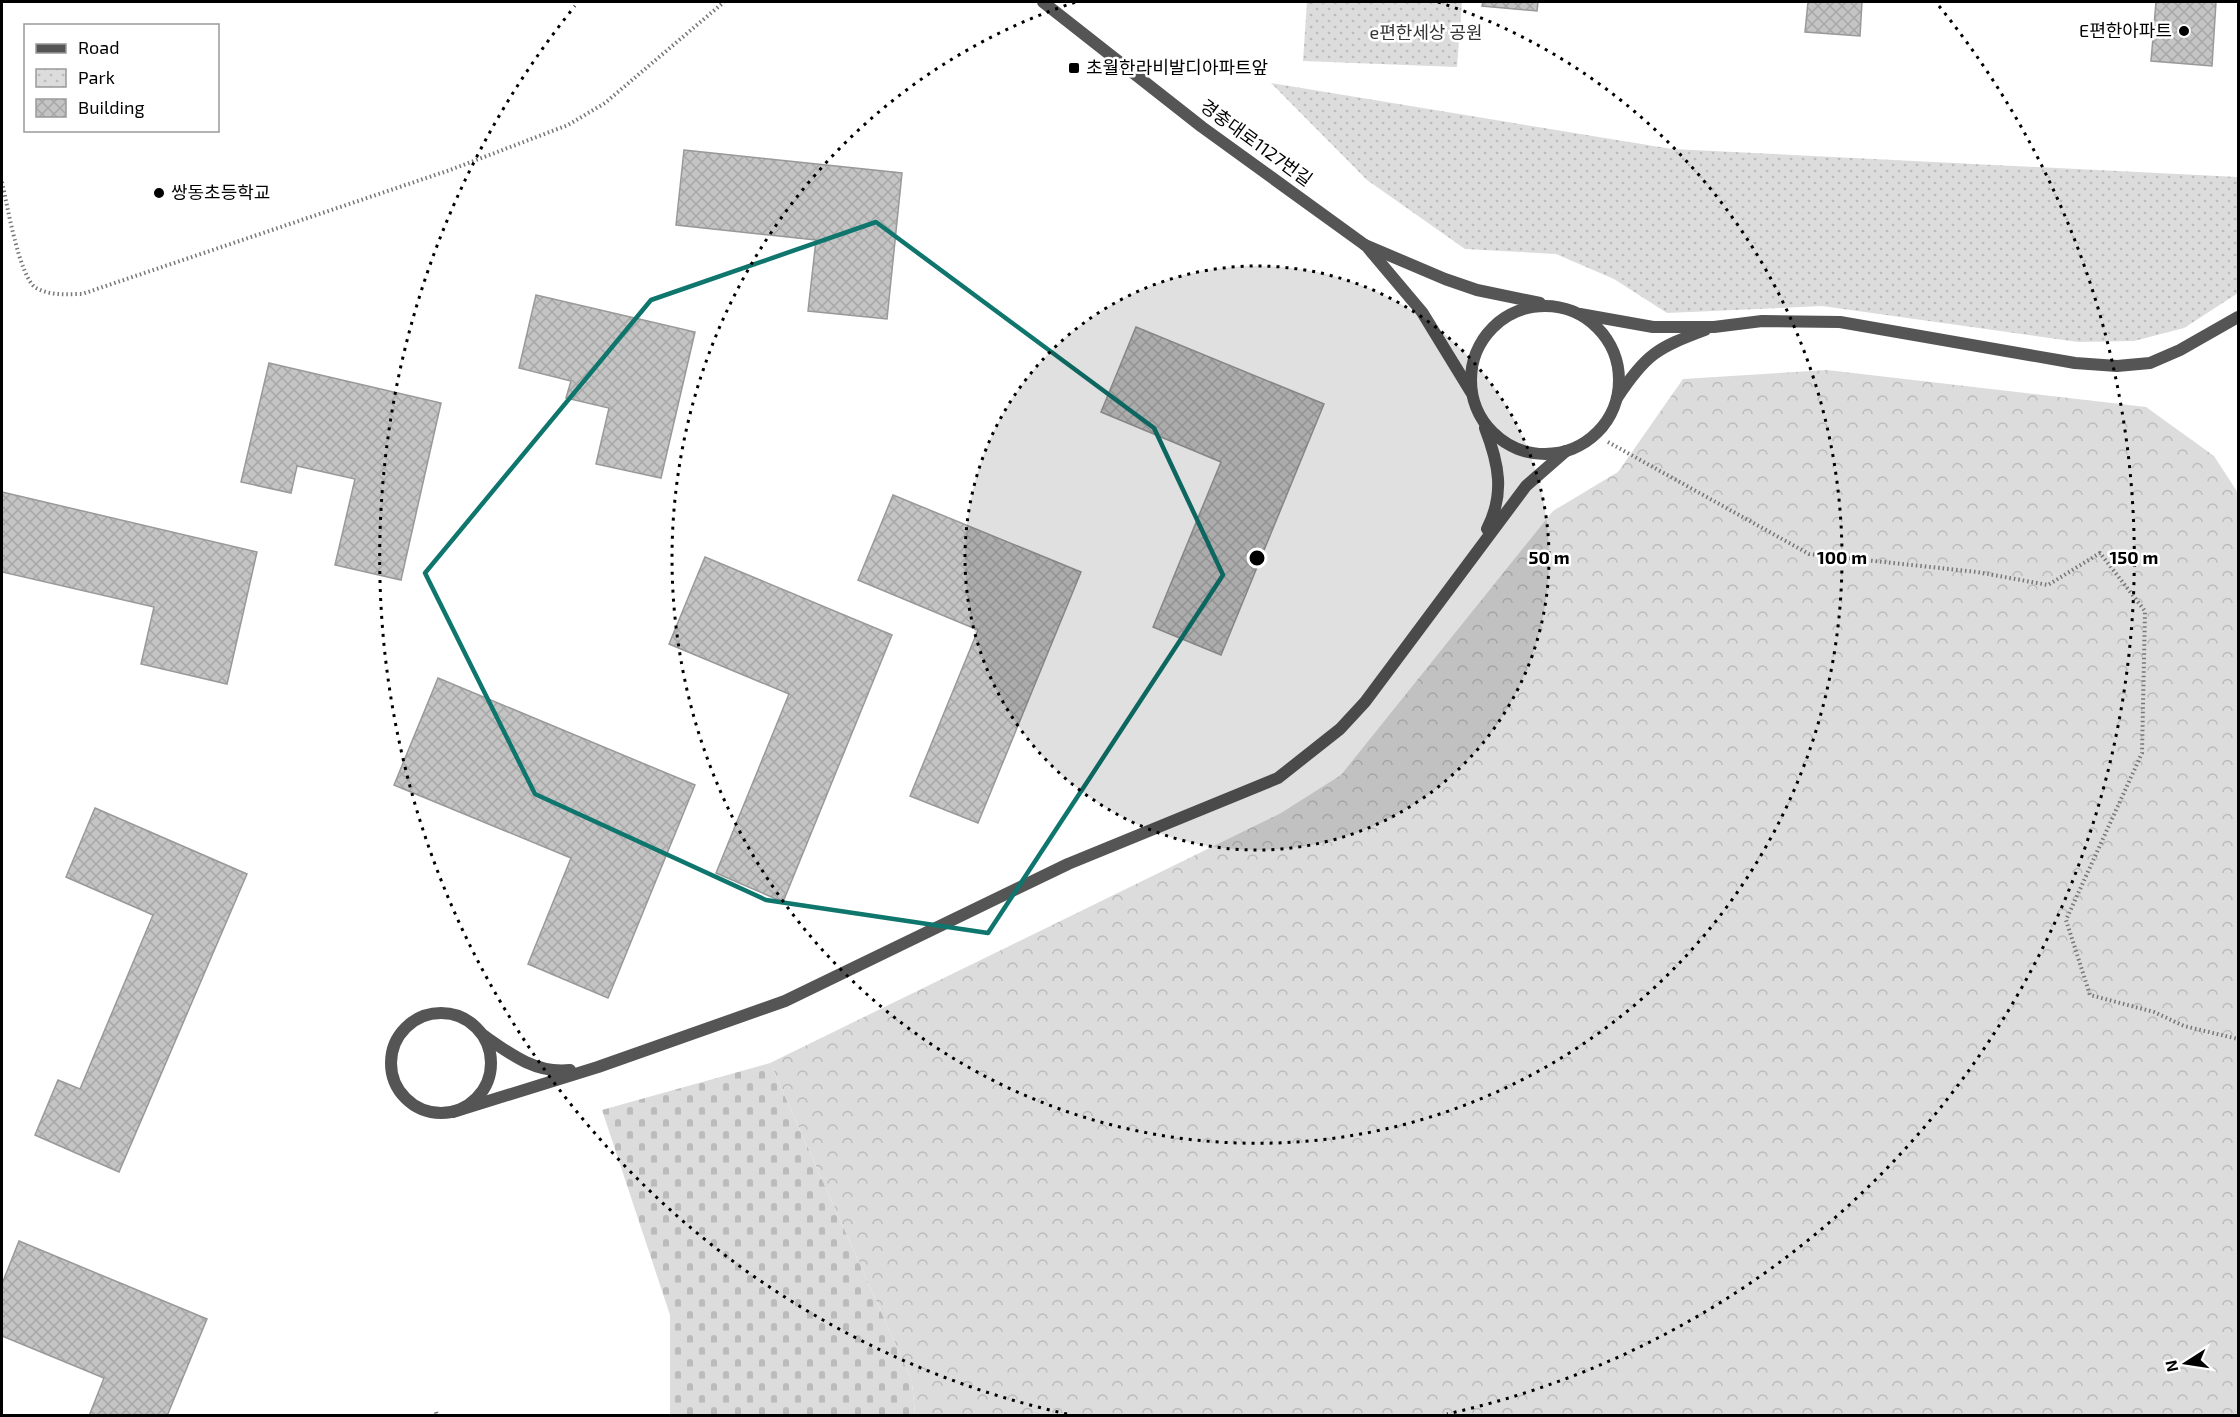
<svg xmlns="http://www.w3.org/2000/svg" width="2240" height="1417" viewBox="0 0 2240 1417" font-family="'Exo 2','Noto Sans KR',sans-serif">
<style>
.forest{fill:url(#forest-crowns)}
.cemetery{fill:url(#cemetery-stones)}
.park{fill:url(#park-dots)}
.building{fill:url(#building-cross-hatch);stroke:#999;stroke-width:1.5}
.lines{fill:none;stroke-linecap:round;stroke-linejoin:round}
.path{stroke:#777;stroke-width:4;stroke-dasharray:1.5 3;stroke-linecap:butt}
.service{stroke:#555;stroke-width:12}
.minor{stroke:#555;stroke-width:12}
.marked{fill:none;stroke:#0f766e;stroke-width:4.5;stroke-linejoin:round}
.ring{fill:none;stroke:#000;stroke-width:3;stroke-dasharray:3 6}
.poi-dot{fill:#000;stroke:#fff;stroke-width:2}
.labels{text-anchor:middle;stroke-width:5;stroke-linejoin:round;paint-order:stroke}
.poi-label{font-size:18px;fill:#000;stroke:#fff;text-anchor:start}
.park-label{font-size:18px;fill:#333;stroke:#fff}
.street-label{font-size:18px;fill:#000;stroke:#fff}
.centre{fill:#000;stroke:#fff;stroke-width:3}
.ring-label{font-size:18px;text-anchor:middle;font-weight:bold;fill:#000;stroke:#fff;stroke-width:5;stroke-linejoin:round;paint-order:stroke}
</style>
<defs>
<pattern id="forest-crowns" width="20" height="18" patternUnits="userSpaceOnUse" patternTransform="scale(1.5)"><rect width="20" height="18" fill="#dcdcdc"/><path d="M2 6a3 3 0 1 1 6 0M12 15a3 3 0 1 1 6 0" fill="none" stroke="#bbb"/></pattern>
<pattern id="cemetery-stones" width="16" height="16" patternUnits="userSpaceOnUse" patternTransform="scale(1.5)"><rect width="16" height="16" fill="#dcdcdc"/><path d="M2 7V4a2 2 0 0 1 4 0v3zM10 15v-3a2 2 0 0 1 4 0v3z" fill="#bbb"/></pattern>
<pattern id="park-dots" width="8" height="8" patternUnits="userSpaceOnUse" patternTransform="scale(1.5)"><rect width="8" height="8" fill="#dcdcdc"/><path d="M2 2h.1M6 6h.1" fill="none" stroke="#bbb" stroke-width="1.8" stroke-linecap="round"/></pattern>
<pattern id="building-cross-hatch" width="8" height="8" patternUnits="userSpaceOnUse" patternTransform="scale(1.5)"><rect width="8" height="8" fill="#c4c4c4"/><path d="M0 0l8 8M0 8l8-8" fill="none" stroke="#a7a7a7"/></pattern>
</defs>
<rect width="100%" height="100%" fill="#fff"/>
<path class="forest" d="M1827 370 2146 407 2214 456 2238 493V1415H915L912 1381 770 1063 1281 813 1341 775 1553 511 1618 472 1683 379Z"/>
<path class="cemetery" d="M770 1063 912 1381 915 1415H670V1315L602 1110Z"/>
<g class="park">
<path d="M1307 2H1462L1457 67 1303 61Z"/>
<path d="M1271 83 1672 149 2238 177V293L2184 328 2134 341 2078 342 1822 306 1667 313 1614 279 1556 254 1465 249 1367 180Z"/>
</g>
<g class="building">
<path d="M1483 2H1538L1537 11 1482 6Z"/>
<path d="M1808 2H1862L1860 36 1805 32Z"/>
<path d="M2156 2H2216L2212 66 2151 61Z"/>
<path d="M684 150 902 173 887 319 808 311 816 240 676 225Z"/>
<path d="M536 295 695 332 661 478 596 464 609 408 566 398 571 381 519 368Z"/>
<path d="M1136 327 1324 404 1221 655 1153 627 1221 462 1101 412Z"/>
<path d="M269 363 441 403 401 580 335 565 355 479 297 466 291 493 241 482Z"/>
<path d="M2 492 257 552 227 684 141 664 154 607 2 572Z"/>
<path d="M893 495 1081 572 978 823 910 796 978 630 858 580Z"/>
<path d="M705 557 892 635 783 902 716 873 789 694 669 644Z"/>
<path d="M438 678 695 785 608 998 528 964 571 858 394 785Z"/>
<path d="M95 808 247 874 119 1172 35 1135 58 1080 80 1089 153 915 66 877Z"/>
<path d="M19 1241 207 1319 167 1416H89L104 1378 2 1336V1284Z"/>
</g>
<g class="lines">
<g class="path">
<path d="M2 182C7 203 19 277 36 288 51 296 66 294 82 294L450 170 568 125 605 103 724 2"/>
<path d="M1608 442 1809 554 1977 572 2048 585 2100 553 2145 611 2142 753 2066 920 2090 995 2154 1012 2184 1026 2238 1039"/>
<path d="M436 1412 437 1416"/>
</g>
<g class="service">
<path d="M1365 245 1445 279 1477 290 1540 303"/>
<path d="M1368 248 1422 312 1471 392"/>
<circle cx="1545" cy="380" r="74"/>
<path d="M1580 314 1653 327H1714L1762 321 1840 322 2075 363 2117 366 2150 363 2180 350 2238 317"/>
<path d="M1617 398C1646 354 1657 348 1705 330"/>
<path d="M1485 428C1499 464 1505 494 1487 529"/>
<circle cx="441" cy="1063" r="50"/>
<path d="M483 1035C510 1054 536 1074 570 1070"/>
<path d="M453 1112 598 1067 785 1001 1068 864 1278 778 1340 729 1365 702 1526 486 1566 451"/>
</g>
<path class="minor" d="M1043 2 1202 127 1365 245"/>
</g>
<path class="marked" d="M876 222 1154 428 1223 575 988 933 766 900 535 794 425 573 651 300Z"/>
<circle cx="1257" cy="558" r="292" fill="#000" fill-opacity=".12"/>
<g class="ring">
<circle cx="1257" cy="558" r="292"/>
<path d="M1438 2A585 585 0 1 1 1076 2"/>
<path d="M1067 1414A877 877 0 0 1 575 6M1939 6A877 877 0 0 1 1447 1414"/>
</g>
<g class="poi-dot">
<circle cx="2184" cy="31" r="6"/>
<rect x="1068" y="62" width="12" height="12" rx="3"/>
<circle cx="159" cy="193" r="6"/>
</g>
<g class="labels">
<g class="poi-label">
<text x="2172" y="37" text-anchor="end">E편한아파트</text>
<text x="1086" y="74">초월한라비발디아파트앞</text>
<text x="171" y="199">쌍동초등학교</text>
</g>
<g class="park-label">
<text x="1426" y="39">e편한세상 공원</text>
</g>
<g class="street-label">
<text transform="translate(1256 143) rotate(36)" y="6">경충대로1127번길</text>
</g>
</g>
<circle cx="1257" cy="558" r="9" class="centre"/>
<g class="ring-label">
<text x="1549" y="564">50 m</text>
<text x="1842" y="564">100 m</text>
<text x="2134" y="564">150 m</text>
</g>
<rect width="2240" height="1417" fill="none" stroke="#000000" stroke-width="6"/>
<rect x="24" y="24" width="195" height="108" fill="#ffffff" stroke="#999999" stroke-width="1.5"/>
<rect x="36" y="44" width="30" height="9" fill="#555555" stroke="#999999" stroke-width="1.5"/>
<text x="78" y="54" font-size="18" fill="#000000">Road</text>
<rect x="36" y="69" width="30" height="18" fill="url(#park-dots)" stroke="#999999" stroke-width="1.5"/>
<text x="78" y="84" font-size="18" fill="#000000">Park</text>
<rect x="36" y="99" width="30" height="18" fill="url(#building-cross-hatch)" stroke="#999999" stroke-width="1.5"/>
<text x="78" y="114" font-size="18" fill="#000000">Building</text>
<g transform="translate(2186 1363) rotate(258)" stroke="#ffffff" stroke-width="4.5" paint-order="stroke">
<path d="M0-4.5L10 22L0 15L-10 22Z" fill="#000000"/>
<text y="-9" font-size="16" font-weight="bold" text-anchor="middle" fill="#000000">N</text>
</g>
</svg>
